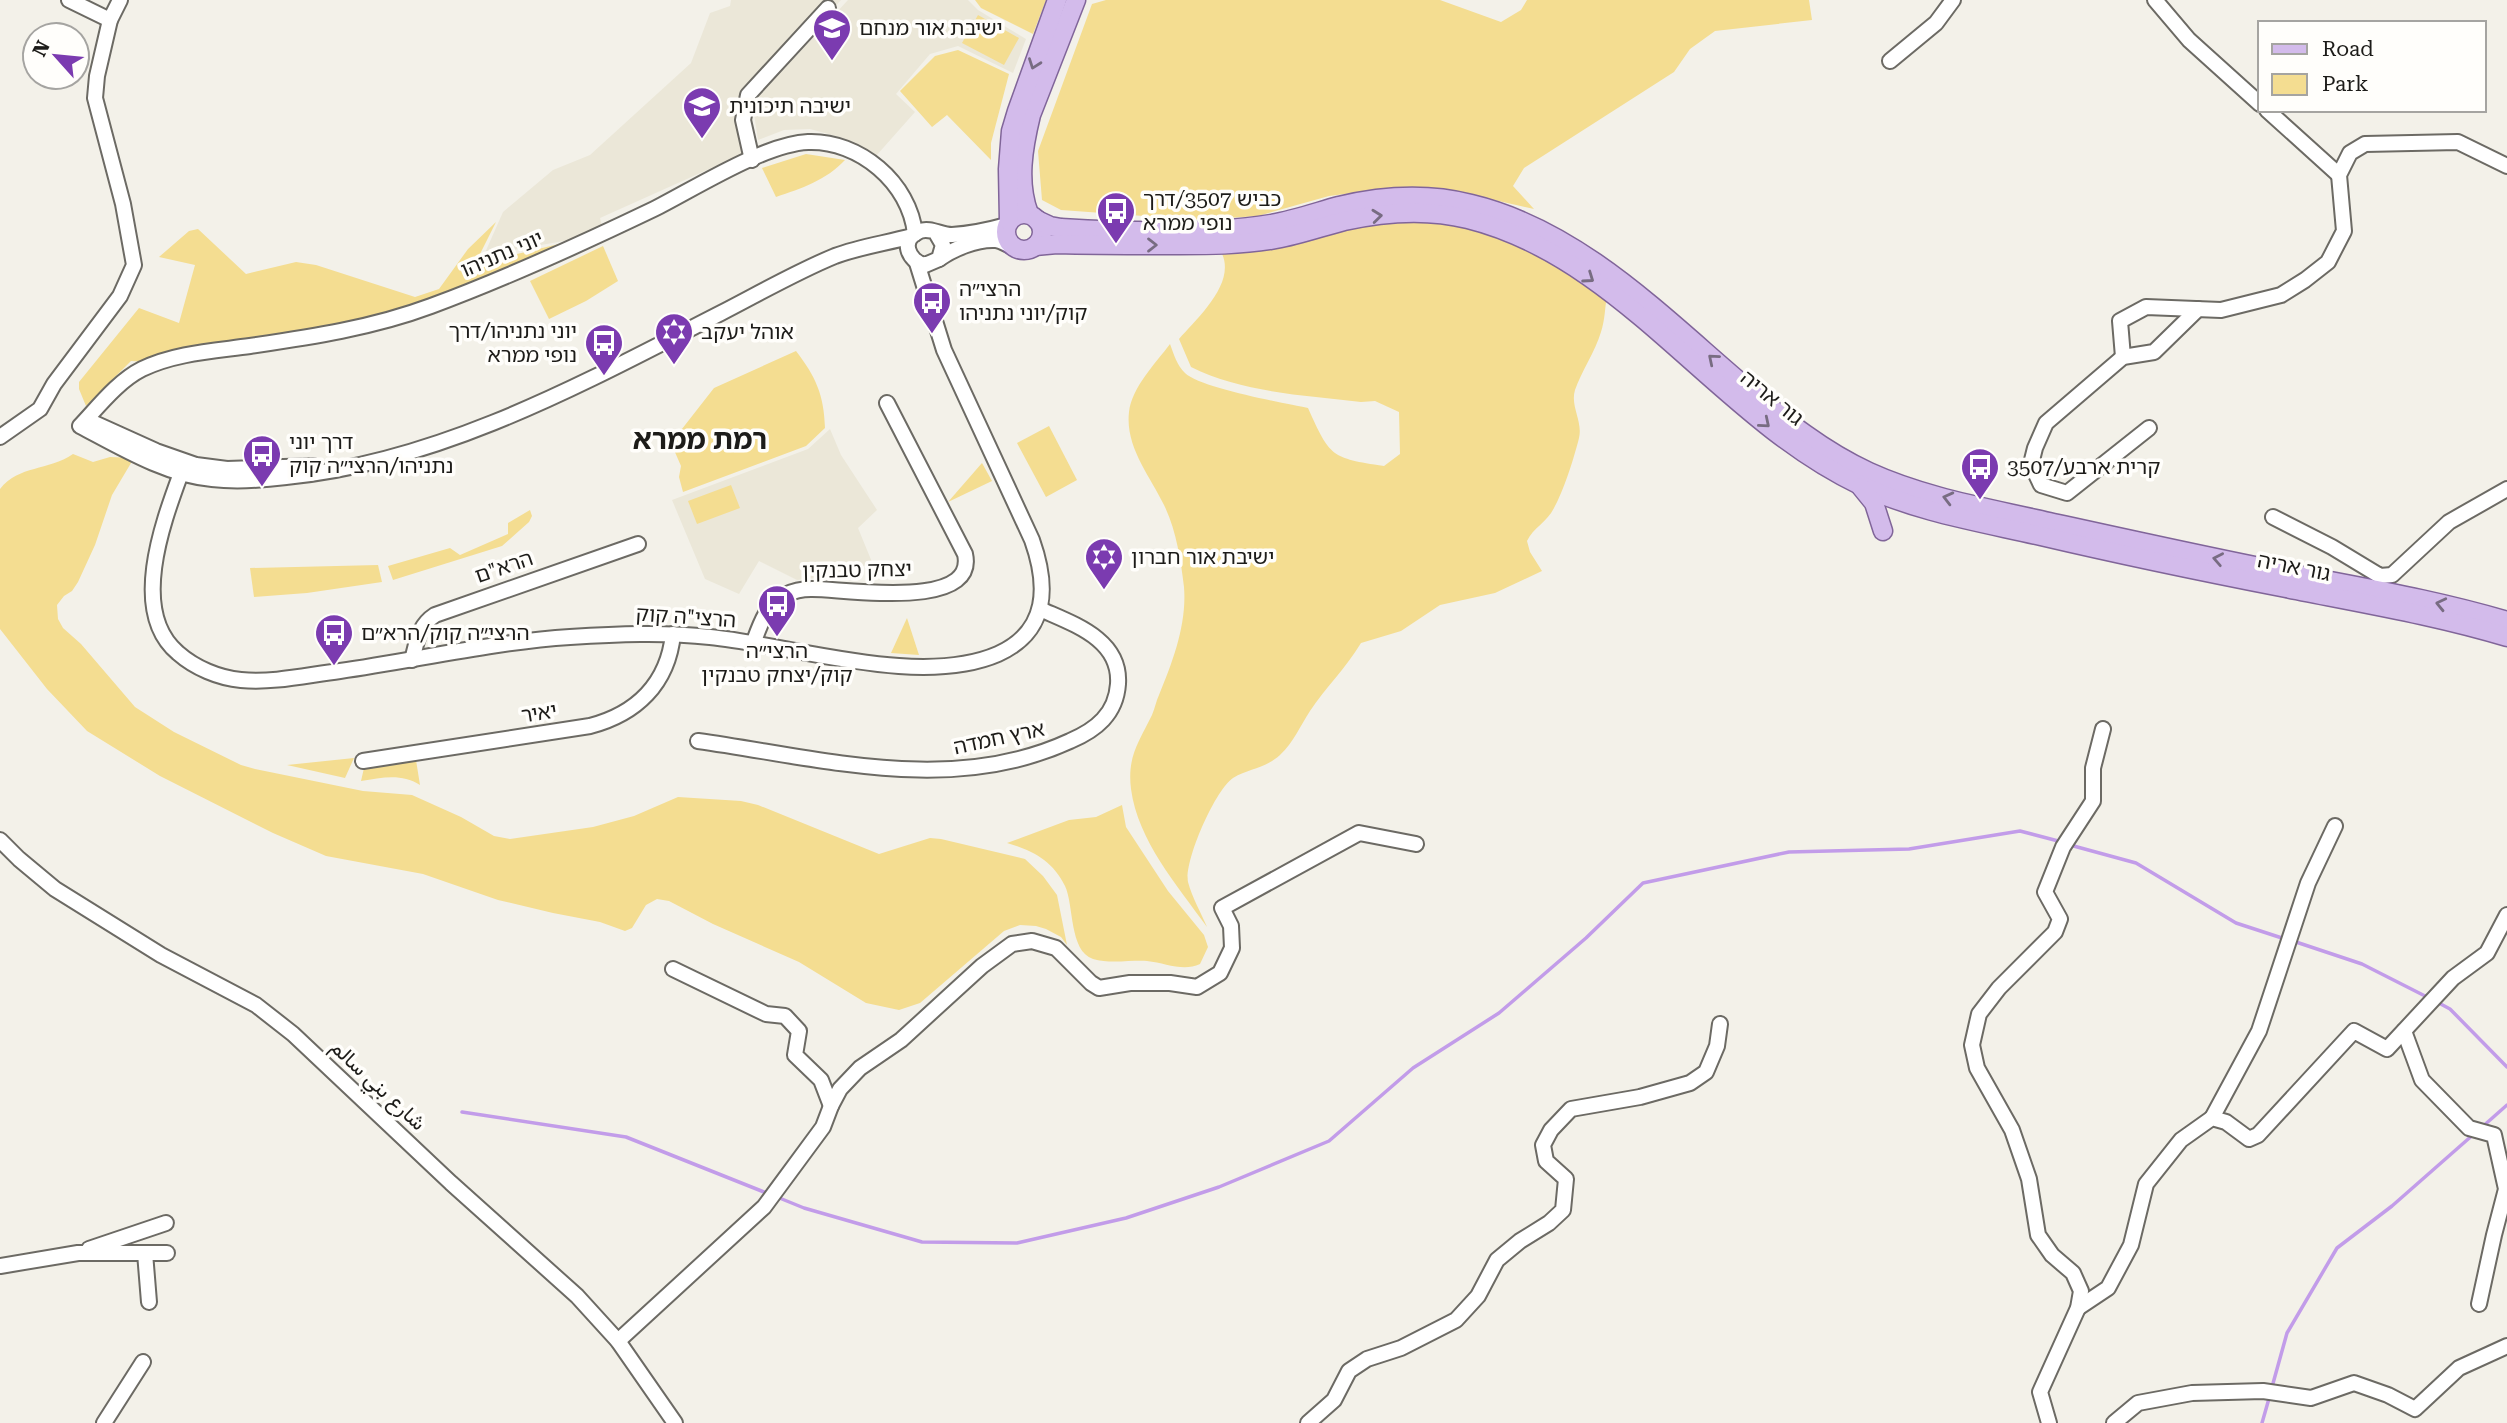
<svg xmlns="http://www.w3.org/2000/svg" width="2507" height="1423" viewBox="0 0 2507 1423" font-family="'Roboto Serif',Vazirmatn,'Noto Sans Hebrew',serif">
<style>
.built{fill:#ebe7d8}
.green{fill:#f4dd91}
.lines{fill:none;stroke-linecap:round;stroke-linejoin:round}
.stream{stroke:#c29ce9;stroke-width:3.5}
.minor-casing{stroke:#6c6a64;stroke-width:18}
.major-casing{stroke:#806599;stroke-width:21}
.minor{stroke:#fff;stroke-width:14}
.major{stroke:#d3bbeb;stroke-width:18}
.oneway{stroke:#786c82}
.labels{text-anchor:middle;stroke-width:7;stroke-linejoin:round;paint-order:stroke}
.poi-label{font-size:21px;fill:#1d1c19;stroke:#fffefb;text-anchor:start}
.street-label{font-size:21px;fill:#1d1c19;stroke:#fffefb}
.district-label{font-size:28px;font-weight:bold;fill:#1d1c19;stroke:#fffefb}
</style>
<rect width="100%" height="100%" fill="#f3f1e9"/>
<g class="built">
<path d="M731 0H841L753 94 749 110 756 148 600 218 604 234 484 255 503 212 553 170 590 155 691 63 710 13 730 6Z"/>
<path d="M848 0H968L978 10 1026 39 1013 73 958 46 930 54 896 94 915 112 876 156 843 138 810 129 784 130 758 140 753 107 758 97Z"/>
<path d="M830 429 841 455 877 510 858 528 874 567 838 564 823 577 797 580 759 561 739 594 705 579 672 500 808 449Z"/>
</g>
<g class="green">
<path d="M975 0H1046L1033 34 981 8Z"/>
<path d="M1106 0H1440L1501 22 1521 10 1527 0H1809L1812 20 1715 31 1690 49 1674 72 1524 168 1513 186 1534 209 1455 191 1400 187 1329 196 1258 216 1199 220 1061 210 1042 200 1038 151 1092 4Z"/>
<path d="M978 15 1019 38 1004 65 962 43Z"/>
<path d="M958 50 1009 74 991 143V160L947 115 932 127 900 91 935 56Z"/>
<path d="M806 154 845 160C825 181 802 188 776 197L762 168Z"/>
<path d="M1428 218 1469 225 1530 246 1607 295C1605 307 1605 320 1601 332 1595 352 1581 372 1575 390 1570 406 1583 421 1579 438 1574 458 1564 490 1554 508 1547 522 1533 528 1527 541L1530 552 1542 571 1495 593 1440 605 1401 631 1361 643C1346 668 1326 687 1310 711 1300 726 1294 742 1280 755 1263 770 1249 768 1233 778 1215 790 1184 861 1188 882 1192 897 1201 913 1207 927 1177 885 1138 841 1131 789 1127 756 1139 742 1152 715 1155 708 1156 701 1159 695 1173 661 1187 624 1184 587 1181 561 1176 529 1164 505 1150 476 1125 447 1129 412 1132 387 1155 364 1170 344 1174 355 1177 365 1185 373 1200 388 1284 403 1308 408 1330 457 1331 458 1384 466L1400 454 1399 412 1375 401 1361 402C1305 395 1243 393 1191 367L1179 339C1198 317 1239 281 1220 250H1266L1366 223Z"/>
<path d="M496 222 475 264 580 239 419 307 149 362 131 361 86 406 79 389V382L139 308 179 323 195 265 159 257 189 231 198 229 246 274 296 262 316 265 415 297 439 289 468 249Z"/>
<path d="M603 246 618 281 586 301 549 319 530 281Z"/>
<path d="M796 351C816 377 824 395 825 428L806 446 683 492 679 477 681 466 671 443 714 388Z"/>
<path d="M1049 426 1077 480 1046 497 1017 443Z"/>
<path d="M73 454 93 462 110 457 134 458 112 495 95 545 78 582 72 591 64 596 57 605 58 619 63 628 81 644 135 707 174 732 241 765 255 769 363 791 412 795 461 817 494 836 510 839 593 827 634 816 678 797 741 801 758 805 879 854 930 838 941 839 1025 859 1043 876 1057 895 1067 945 1061 937 1046 929 1036 926 1020 925 1004 931 920 1003 899 1010 866 1003 799 962 713 924 669 901 657 899 646 905 632 928 625 931 600 922 553 913 498 900 423 874 326 856 273 833 160 776 87 731 47 689 0 629V489C19 465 48 471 73 454Z"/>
<path d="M982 463 992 481 948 502Z"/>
<path d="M731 485 740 508 697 524 688 501Z"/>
<path d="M530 510 532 516 529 522 502 546 393 580 388 566 450 548 460 555 508 534V523Z"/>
<path d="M378 565 382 582 307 593 254 597 250 568Z"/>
<path d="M907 618 919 655 891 653Z"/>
<path d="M354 758 345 778 287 765Z"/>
<path d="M416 760 420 785C401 773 382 778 361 781L364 768Z"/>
<path d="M1122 805 1126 827 1168 891 1204 935 1208 947 1200 964C1183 972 1166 963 1147 961 1131 960 1109 964 1093 959 1069 951 1074 905 1065 886 1053 861 1032 850 1007 843L1069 820 1096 817Z"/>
</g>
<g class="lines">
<g class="stream">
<path d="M2070 845 2136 863 2236 923 2285 939"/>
<path d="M2293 941 2362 964 2427 997"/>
<path d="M2437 1002 2450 1009 2507 1067"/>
<path d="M462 1112 626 1137 769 1194"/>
<path d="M2481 1128 2507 1105"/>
<path d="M777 1197 804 1208 922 1242 1017 1243 1126 1218 1219 1187 1329 1141 1413 1068 1499 1013 1586 938 1643 883 1789 852 1909 849 2020 831 2062 842"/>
<path d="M2272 1387 2287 1333 2337 1248 2392 1206 2475 1133"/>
<path d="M2262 1423 2270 1395"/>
</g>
<defs>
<g id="minor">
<path d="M69 0 110 20"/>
<path d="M2155 0 2189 40 2260 104"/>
<path d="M1890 61 1936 23 1953 0"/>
<path d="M2267 110 2339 175"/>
<path d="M752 160 743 120 748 95 828 8"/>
<path d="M936 233 943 245 939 259 925 265C908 262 899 238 920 231 930 227 941 235 952 235 970 234 989 230 1007 225"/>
<path d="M912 236C887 243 859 247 835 256 796 272 758 294 721 313 584 383 441 462 286 477 262 480 237 482 212 479 166 475 120 447 80 426 98 407 118 381 142 369 175 353 214 351 250 346 311 337 372 328 431 306 507 278 581 244 654 209 694 189 764 144 808 142 859 140 910 183 915 234"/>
<path d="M939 259C953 249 977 239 995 240 1000 240 1006 244 1011 246"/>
<path d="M2123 357 2120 321 2146 307 2221 310 2281 295 2305 280 2328 262 2344 231 2339 175 2350 153 2365 144 2458 142 2507 166"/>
<path d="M94 423 156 451 196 465 227 469 313 466"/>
<path d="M2149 428 2067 493 2041 485 2031 464 2035 448 2046 423 2123 357 2154 352 2198 309"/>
<path d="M0 437 40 409 54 384 120 296 134 265 123 204 95 98 97 76 110 20 120 0"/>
<path d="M181 473C163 522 129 612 178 653 195 668 219 678 241 680 274 683 307 675 340 671 417 660 493 642 570 637 617 634 664 632 710 637 792 645 920 688 998 654 1049 631 1048 585 1032 540L944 350 917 263"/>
<path d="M2273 517 2332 547 2380 576 2392 575 2449 522 2507 489"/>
<path d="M753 644C760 625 766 605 785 595 793 591 802 589 811 589 840 588 978 612 965 554L887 403"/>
<path d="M412 660C417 642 418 626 435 615L638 544"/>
<path d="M698 741C821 758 951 796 1070 741 1096 730 1116 714 1118 684 1121 639 1073 624 1040 609"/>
<path d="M363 761 590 726C636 714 668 684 673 634"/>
<path d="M0 840 19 859 55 889 161 955 256 1005 293 1034 451 1183 577 1296 618 1341 675 1423"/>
<path d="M673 969 766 1014 785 1016 799 1031 795 1055 821 1080 831 1106"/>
<path d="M2404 1031 2422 1080 2469 1128 2494 1135 2506 1189 2494 1235 2479 1304"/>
<path d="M2212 1118 2259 1031 2308 883 2335 826"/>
<path d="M89 1249 166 1223"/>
<path d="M145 1253H167"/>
<path d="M0 1266 78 1253H145L149 1302"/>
<path d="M2078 1308 2108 1288 2131 1245 2146 1184 2181 1140 2212 1118 2226 1122 2249 1139 2258 1135 2354 1031 2387 1049 2453 978 2487 953 2507 915"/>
<path d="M618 1341 764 1207 823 1127 831 1106 840 1089 860 1068 901 1040 982 966 1012 944 1032 941 1056 948 1091 983 1099 988 1130 983H1170L1197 987 1220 973 1232 948 1231 926 1222 908 1359 833 1416 844"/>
<path d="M104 1423 143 1362"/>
<path d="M1308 1423 1334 1400 1349 1371 1367 1359 1401 1348 1456 1320 1478 1296 1497 1260 1520 1241 1549 1223 1563 1210 1566 1179 1546 1161 1543 1145 1551 1130 1571 1109 1640 1097 1690 1083 1706 1072 1717 1046 1720 1024"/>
<path d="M2049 1423 2040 1392 2078 1308 2081 1291 2073 1273 2052 1255 2038 1235 2029 1179 2012 1130 1977 1068 1972 1045 1979 1014 1999 988 2055 932 2060 919 2045 892 2063 847 2093 801V768L2103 729"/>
<path d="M2114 1423 2138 1403 2192 1393 2263 1391 2311 1398 2354 1383 2388 1395 2415 1409 2459 1368 2507 1346"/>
</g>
<g id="major">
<circle cx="1024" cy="232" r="18"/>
<path d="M1029 214C1017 182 1023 148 1031 115L1076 0"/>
<path d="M1037 220 1050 226 1061 228C1125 232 1208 234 1271 224 1294 220 1317 212 1339 206 1381 196 1428 193 1471 204 1580 230 1664 318 1747 388 1785 420 1823 451 1869 472 1926 498 1989 508 2049 522 2131 540 2212 558 2294 574 2365 588 2437 600 2507 621"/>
<path d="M1009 221 1008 169 1011 131 1017 111 1057 0"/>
<path d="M1035 246 1057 244C1091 245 1125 245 1159 245 1198 245 1238 246 1276 239 1299 235 1321 227 1344 221 1384 212 1428 209 1468 219 1625 258 1718 418 1860 485 1917 512 1980 522 2041 536 2122 555 2204 572 2286 588 2360 603 2434 615 2507 637"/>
<path d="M1861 487 1874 503 1883 531"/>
</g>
</defs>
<use href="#minor" class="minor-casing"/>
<use href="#major" class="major-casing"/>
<use href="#minor" class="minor"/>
<use href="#major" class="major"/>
</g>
<defs><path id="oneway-chevron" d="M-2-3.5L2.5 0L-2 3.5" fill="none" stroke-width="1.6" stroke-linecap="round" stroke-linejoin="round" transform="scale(1.75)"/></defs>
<g class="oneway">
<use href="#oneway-chevron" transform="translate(1034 64) rotate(110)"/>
<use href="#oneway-chevron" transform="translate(1377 216) rotate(-6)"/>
<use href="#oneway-chevron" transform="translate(1152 245)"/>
<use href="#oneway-chevron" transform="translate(1589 278) rotate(35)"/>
<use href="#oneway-chevron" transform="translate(1713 359) rotate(-140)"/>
<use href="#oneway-chevron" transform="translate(1765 423) rotate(40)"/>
<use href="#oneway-chevron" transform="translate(1948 498) rotate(-166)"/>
<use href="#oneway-chevron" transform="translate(2218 559) rotate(-169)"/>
<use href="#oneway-chevron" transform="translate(2441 604) rotate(-167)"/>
</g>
<defs>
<symbol id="school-pin" viewBox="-11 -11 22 30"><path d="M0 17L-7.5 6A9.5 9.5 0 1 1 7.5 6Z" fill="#7b3bb0" stroke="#fffefb"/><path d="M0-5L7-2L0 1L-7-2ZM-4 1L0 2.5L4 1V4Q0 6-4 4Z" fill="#fff"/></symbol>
<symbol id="bus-pin" viewBox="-11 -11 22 30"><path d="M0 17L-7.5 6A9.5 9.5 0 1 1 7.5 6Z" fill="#7b3bb0" stroke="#fffefb"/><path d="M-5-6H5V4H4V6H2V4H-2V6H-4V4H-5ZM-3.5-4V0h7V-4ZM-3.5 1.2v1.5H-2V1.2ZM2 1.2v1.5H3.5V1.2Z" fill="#fff"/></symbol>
<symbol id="synagogue-pin" viewBox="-11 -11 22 30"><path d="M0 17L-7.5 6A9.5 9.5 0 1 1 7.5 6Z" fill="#7b3bb0" stroke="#fffefb"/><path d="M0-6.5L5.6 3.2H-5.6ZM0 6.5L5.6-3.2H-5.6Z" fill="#fff"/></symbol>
</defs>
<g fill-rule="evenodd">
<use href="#school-pin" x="810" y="6" width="44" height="60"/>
<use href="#school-pin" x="680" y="84" width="44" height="60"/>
<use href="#bus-pin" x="1094" y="189" width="44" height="60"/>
<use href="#bus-pin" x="910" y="279" width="44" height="60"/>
<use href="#synagogue-pin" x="652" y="310" width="44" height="60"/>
<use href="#bus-pin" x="582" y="321" width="44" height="60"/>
<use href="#bus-pin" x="240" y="432" width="44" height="60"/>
<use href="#bus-pin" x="1958" y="445" width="44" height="60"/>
<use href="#synagogue-pin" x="1082" y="535" width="44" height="60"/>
<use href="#bus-pin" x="755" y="582" width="44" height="60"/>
<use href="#bus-pin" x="312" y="611" width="44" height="60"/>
</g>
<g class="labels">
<g class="poi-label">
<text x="859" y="35">ישיבת אור מנחם</text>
<text x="729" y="113">ישיבה תיכונית</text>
<text x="1143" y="206">כביש 3507/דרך<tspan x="1143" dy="24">נופי ממרא</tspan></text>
<text x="959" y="296">הרצי״ה<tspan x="959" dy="24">קוק/יוני נתניהו</tspan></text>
<text x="577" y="338" text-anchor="end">יוני נתניהו/דרך<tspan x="577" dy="24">נופי ממרא</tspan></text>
<text x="701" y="339">אוהל יעקב</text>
<text x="289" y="449">דרך יוני<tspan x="289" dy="24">נתניהו/הרצי״ה קוק</tspan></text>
<text x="2007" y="474">קרית ארבע/3507</text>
<text x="1131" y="564">ישיבת אור חברון</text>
<text x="361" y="640">הרצי״ה קוק/הרא״ם</text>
<text x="777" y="658" text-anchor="middle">הרצי״ה<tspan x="777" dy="24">קוק/יצחק טבנקין</tspan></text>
</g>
<g class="street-label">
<text transform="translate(502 254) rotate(-23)" y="7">יוני נתניהו</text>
<text transform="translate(1772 398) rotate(39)" y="7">גור אריה</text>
<text transform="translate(504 567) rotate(-19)" y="7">הרא"ם</text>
<text transform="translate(2294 567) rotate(11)" y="7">גור אריה</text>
<text transform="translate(857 570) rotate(-1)" y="7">יצחק טבנקין</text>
<text transform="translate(686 617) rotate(4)" y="7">הרצי"ה קוק</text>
<text transform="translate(539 713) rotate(-9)" y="7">יאיר</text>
<text transform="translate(999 738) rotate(-12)" y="7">ארץ חמדה</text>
<text transform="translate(378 1085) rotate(43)" y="7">شارع بني سالم</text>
</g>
<g class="district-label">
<text x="700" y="449">רמת ממרא</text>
</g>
</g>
<rect x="2258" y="21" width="228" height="91" fill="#fffefb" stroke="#a5a4a1" stroke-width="2"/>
<rect x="2272" y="44" width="35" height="10" fill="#d3bbeb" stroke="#a5a4a1" stroke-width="2"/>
<text x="2322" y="56" font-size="21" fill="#1d1c19">Road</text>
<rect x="2272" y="74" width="35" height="21" fill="#f4dd91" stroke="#a5a4a1" stroke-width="2"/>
<text x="2322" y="91" font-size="21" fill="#1d1c19">Park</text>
<g transform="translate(56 56) rotate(297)"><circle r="33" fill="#fffefb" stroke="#a5a4a1" stroke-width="2"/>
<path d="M0-5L12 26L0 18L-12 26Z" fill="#7b3bb0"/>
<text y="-10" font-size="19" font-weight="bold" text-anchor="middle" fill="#1d1c19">N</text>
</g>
</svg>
